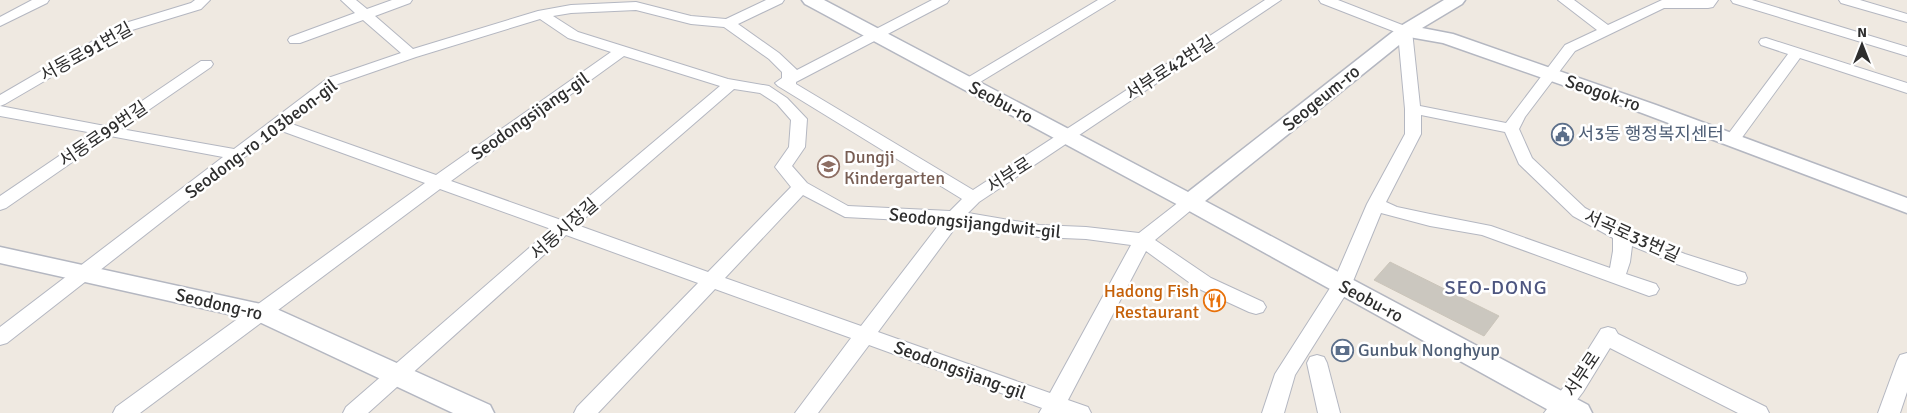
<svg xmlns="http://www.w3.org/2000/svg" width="1907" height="413" viewBox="0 0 1907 413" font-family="Signika,'Noto Sans KR',sans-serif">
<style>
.building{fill:#cbc7bf;stroke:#cbc5ba}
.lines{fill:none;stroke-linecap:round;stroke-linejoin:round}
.minor-casing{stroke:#b4b7c1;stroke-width:2}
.tertiary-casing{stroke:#b4b7c1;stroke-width:3}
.minor{fill:#fff;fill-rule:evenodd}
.tertiary{fill:#fff;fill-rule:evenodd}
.labels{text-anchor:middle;stroke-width:5;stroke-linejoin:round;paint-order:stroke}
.street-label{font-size:18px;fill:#2e2e2e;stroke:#fff}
.service-label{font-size:18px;fill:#4e5e75;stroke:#fff;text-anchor:start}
.education-label{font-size:18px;fill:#785e54;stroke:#fff;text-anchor:start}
.food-label{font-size:18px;fill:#c56008;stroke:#fff;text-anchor:end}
.quarter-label{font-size:20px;letter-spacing:1px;fill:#4d5680;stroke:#fff}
</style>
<rect width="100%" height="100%" fill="#efe9e1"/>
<path class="building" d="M1390 262 1499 316 1484 336 1374 280Z"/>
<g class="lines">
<defs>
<g id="minor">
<path d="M32 0H49L47 3 0 26V17Z"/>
<path d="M195 0H210L201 9 132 30 5 104 0 106V95L122 24 191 3Z"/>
<path d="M341 0H356L367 9 392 0H412L410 3 375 16 413 49 538 11 571 5 636 2 691 16 726 19 766 0H784L782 3 738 24 779 53 797 70 932 0H949L947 3 796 82V84L973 190 1265 0H1281L979 202 968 213 1039 225 1086 227 1139 233 1184 198 1190 196 1196 198 1199 202 1196 206 1155 240 1211 278 1263 302 1266 307 1263 312 1256 314 1249 312 1197 288 1146 251 1068 400 1088 407 1091 413H1039L1042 408 869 345 818 413H795L851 338 715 289 598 413H574L577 407 698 283 566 235 368 413H343L346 407 551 229 440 189 140 413H113L116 407 425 183 279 130 7 343 0 345V327L223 157 110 136 6 208 0 210V196L93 133 0 116V106L105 126 201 61H211L213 64 211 67 121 129 234 149 328 78 401 53 363 20 300 43H290L288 40 290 37 355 13ZM636 10 691 24 724 27 769 59 782 72V78L775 83 778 86 962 199 950 211 848 206 807 183 792 166 805 147 807 119 787 98 769 86 728 79 578 32 553 16 571 13ZM540 19 568 38 611 52 436 175 289 123 338 84 416 57ZM624 56 720 86 561 220 451 181ZM734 89 760 93 777 104 791 120 789 147 775 167 791 187 708 272 577 225ZM803 195 845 217 941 222 861 326 725 278ZM958 224 1039 237 1086 239 1131 245 1050 393 878 332Z"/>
<path d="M1098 0H1115L972 87H962L959 84 962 81Z"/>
<path d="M1319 0H1338L1410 28 1412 31 1420 106 1506 123 1565 45 1597 30 1558 0H1574L1608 25 1662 0H1718L1713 7 1708 8H1664L1575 51 1525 117 1519 129 1532 158 1585 208 1628 231 1685 254 1745 273 1747 278 1745 283 1738 285 1731 283 1671 262 1632 246 1630 262 1626 274 1656 284 1659 289 1656 294 1649 296 1482 235 1430 226 1381 213 1351 286 1295 375 1284 413H1262L1275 374 1332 285 1367 204 1405 134V109L1398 33 1321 3ZM1421 115 1505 132 1519 164 1573 216 1613 238V251L1610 268 1491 226 1430 214 1397 207 1386 202 1421 134Z"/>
<path d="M1731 0H1752L1907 47V56L1733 3Z"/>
<path d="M1839 0H1860L1907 14V22L1841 3Z"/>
<path d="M1766 38 1907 83V93L1800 58 1738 143H1726L1724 140 1726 137 1788 54 1761 45 1759 42 1761 39Z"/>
<path d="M1608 327 1615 329 1618 334 1766 407 1769 413H1738L1610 348 1583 392 1567 413H1544L1569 380 1601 329Z"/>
<path d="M1907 353V392L1900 413H1878L1897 361 1900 355Z"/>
<path d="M1317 355 1324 357 1327 363 1340 413H1318L1307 363 1310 357Z"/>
</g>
<g id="tertiary">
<path d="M802 0H824L1188 192 1399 27 1444 0H1465L1462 4 1422 28 1453 34 1656 105 1907 198V213L1642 113 1443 43 1409 37 1205 201 1588 405 1592 413H1554L1182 207 805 4Z"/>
<path d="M0 247 270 306 490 405 494 413H453L255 320 0 263Z"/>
</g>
</defs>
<use href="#minor" class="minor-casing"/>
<use href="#tertiary" class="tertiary-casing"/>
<use href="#minor" class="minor"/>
<use href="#tertiary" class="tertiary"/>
</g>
<defs>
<symbol id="civic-ring" viewBox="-11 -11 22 22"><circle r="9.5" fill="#fff" stroke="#5c6f8a" stroke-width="1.5"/><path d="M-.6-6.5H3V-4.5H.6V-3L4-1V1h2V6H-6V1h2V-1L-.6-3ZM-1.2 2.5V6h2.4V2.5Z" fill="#5c6f8a"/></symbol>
<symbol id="school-ring" viewBox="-11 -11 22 22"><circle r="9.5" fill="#fff" stroke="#8d6e63" stroke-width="1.5"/><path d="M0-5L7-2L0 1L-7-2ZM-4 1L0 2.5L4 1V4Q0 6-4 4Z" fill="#8d6e63"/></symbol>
<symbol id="restaurant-ring" viewBox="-11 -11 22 22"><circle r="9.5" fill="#fff" stroke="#e8710a" stroke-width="1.5"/><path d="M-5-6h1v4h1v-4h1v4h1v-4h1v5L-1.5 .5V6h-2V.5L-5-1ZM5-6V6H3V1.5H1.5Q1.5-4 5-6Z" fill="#e8710a"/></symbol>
<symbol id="bank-ring" viewBox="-11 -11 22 22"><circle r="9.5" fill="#fff" stroke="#5c6f8a" stroke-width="1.5"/><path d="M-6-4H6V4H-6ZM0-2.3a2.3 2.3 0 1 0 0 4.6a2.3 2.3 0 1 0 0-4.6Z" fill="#5c6f8a"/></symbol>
</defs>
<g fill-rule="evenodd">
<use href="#civic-ring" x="1550" y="122" width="25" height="25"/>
<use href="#school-ring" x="816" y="154" width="25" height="25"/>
<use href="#restaurant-ring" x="1202" y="288" width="25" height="25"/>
<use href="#bank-ring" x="1330" y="338" width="25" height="25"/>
</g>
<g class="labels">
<g class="street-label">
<text transform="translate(86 52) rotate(-29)" y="6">서동로91번길</text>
<text transform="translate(1170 68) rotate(-33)" y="6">서부로42번길</text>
<text transform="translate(1603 93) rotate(19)" y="6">Seogok-ro</text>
<text transform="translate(1321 98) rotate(-39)" y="6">Seogeum-ro</text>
<text transform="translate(1001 102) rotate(28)" y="6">Seobu-ro</text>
<text transform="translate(530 116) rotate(-35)" y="6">Seodongsijang-gil</text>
<text transform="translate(103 134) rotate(-34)" y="6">서동로99번길</text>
<text transform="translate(261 139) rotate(-37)" y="6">Seodong-ro 103beon-gil</text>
<text transform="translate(1009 175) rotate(-33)" y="6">서부로</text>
<text transform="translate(975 223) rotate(6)" y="6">Seodongsijangdwit-gil</text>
<text transform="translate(564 229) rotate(-41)" y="6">서동시장길</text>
<text transform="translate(1632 236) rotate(24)" y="6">서곡로33번길</text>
<text transform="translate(1371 301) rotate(28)" y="6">Seobu-ro</text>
<text transform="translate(219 304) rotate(13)" y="6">Seodong-ro</text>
<text transform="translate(960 370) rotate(20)" y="6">Seodongsijang-gil</text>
<text transform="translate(1582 374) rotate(-56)" y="6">서부로</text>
</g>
<g class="service-label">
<text x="1578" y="140">서3동 행정복지센터</text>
<text x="1358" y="356">Gunbuk Nonghyup</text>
</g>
<g class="education-label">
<text x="844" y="163">Dungji<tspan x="844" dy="21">Kindergarten</tspan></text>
</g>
<g class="food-label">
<text x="1199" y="297">Hadong Fish<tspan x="1199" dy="21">Restaurant</tspan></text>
</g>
<g class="quarter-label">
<text x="1496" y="294">SEO-DONG</text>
</g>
</g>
<g transform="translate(1862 45)" stroke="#ffffff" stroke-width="4" paint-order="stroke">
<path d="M0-4L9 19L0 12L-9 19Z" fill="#2e2e2e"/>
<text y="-8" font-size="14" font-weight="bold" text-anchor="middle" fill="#2e2e2e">N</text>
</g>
</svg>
